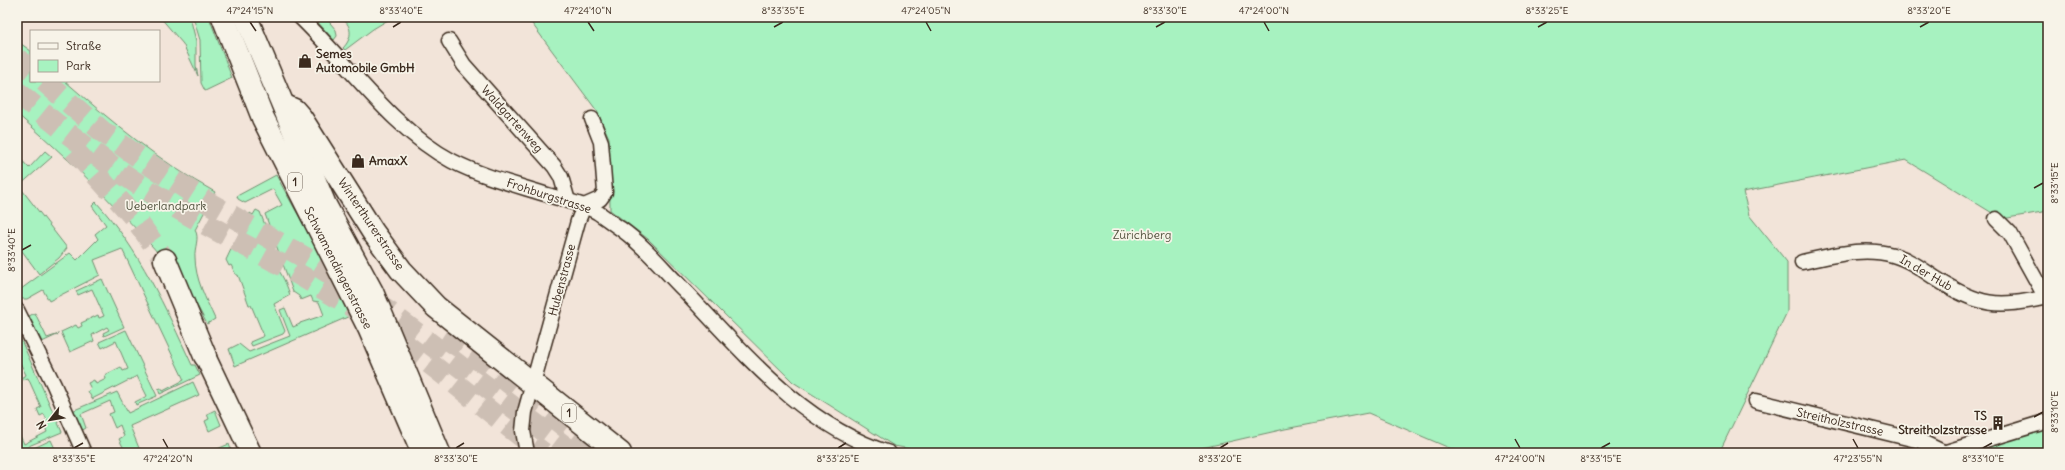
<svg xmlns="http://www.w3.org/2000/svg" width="2065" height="470" viewBox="0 0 2065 470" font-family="Delius,sans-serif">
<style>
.green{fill:#a7f2c0;stroke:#718e6f}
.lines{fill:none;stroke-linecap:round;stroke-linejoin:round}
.stream{stroke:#678895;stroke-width:4}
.highway-tunnel{stroke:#cdbfb4;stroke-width:22;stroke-dasharray:22 11;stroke-linecap:butt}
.street-casing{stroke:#3b2a1e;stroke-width:17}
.secondary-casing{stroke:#3b2a1e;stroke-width:23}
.primary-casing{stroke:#3b2a1e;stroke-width:25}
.highway-casing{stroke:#3b2a1e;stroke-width:25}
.street{stroke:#f7f3e8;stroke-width:14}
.secondary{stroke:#f7f3e8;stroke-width:20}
.primary{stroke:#f7f3e8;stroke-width:22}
.highway{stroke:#f7f3e8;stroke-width:22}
.ticks{fill:none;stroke:#3b2a1e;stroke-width:1.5}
.labels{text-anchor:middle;stroke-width:3.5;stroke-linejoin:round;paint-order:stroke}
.shield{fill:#f7f3e8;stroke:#73665b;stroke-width:1}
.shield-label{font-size:11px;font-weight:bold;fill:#3b2a1e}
.poi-label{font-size:12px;font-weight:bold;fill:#3b2a1e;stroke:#f7f3e8;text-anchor:start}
.street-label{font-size:12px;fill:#3b2a1e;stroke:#f7f3e8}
.park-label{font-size:12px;fill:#51523e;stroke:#f7f3e8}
.neatline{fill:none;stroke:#3b2a1e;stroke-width:1.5}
.ticks-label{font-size:10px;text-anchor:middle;fill:#3b2a1e}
</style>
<rect width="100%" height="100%" fill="#f2e4d9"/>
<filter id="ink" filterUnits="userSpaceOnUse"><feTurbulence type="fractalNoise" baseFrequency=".025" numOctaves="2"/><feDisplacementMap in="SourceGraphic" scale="8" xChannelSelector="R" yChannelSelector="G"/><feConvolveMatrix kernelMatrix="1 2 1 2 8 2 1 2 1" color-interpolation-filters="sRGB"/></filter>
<g filter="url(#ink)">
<g class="green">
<path d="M160 17H190L196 41V66L198 76 183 44Z"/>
<path d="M193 17H209L232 78 205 91 201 83 200 40Z"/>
<path d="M313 17H325L336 30 337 36 334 40Z"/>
<path d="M339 17H393L373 29 345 50 343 48C353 38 353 24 339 17Z"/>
<path d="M527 17H2048V211L2002 219 1906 160 1743 192 1749 215 1787 262V312L1719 453H1461L1368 413 1285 429 1206 447 1167 453H931L894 446 793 382 648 239 610 210 609 138 597 111Z"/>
<path d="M17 41 31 51V81H65C112 122 160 162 215 192L195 230C200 238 194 248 195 257 195 279 206 299 215 319L207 324C185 280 152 245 118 210 86 176 52 144 17 114Z"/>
<path d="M45 151 52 157 19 186 67 248 59 258 39 274 17 244V155L29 168Z"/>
<path d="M276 175 315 245 350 316 235 366 229 349 239 344 249 352 290 336 280 310 285 308 293 327 300 324V323L324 315 319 302 313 301 311 296 301 300 299 296 293 292 265 214 282 205 273 189 245 203 238 199 237 196Z"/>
<path d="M96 202C140 250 165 307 192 365H195L200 375 160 394 158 389 161 388 163 391 184 380 122 249 94 260 100 275 49 301 43 290 27 299H19L17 292 70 253 77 260 98 239 95 234 106 225 92 206Z"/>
<path d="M256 210 260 212 276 254 271 258C280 272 285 279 290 295L274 304 285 331 283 334 252 346 250 342 264 336 251 305H249L238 275H236L231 265 229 266 226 260 234 243 236 244 250 213 253 215Z"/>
<path d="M102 279 124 327 104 336 103 333 109 330 107 327 92 335 94 341 70 352 61 332 76 325 78 328 82 326 81 323 98 315 99 318 104 316 92 289 78 295 76 291Z"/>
<path d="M35 313 47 338 59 334 42 342 29 316Z"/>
<path d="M126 330 157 396 136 405 135 402 147 396 137 376 92 399 88 391 91 389 88 383 94 380 96 384 106 379 105 375 121 367 123 371 128 369 116 341 102 348 99 342Z"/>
<path d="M17 331 62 432 31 445 21 451 17 442V429L24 444 47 432 43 422 47 420 44 414 40 416 37 409 41 407 28 378 23 380 22 377 26 375 17 356Z"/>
<path d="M193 382 199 395 130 426 141 453H126L119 439 124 436 120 425 115 428 109 414 114 412 110 401 81 414 86 428 81 431 72 411 117 392 128 413Z"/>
<path d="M215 410 221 425 209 431 205 421 209 419 207 414Z"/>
<path d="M2048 427V453H1962Z"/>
<path d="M51 440 57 453H36L34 448Z"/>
<path d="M229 444 232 453H208Z"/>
</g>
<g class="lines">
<path class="stream" d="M2047 453H2048"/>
<g class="highway-tunnel">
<path d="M17 59 31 70"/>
<path d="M44 81 103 132 147 163 207 202 309 260 390 313 573 453"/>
<path d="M17 92C54 123 92 153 132 180 194 222 263 252 327 291 402 336 473 400 543 453"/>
<path d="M74 150 134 217 165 260"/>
<path d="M443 336 485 364 599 453"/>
</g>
<defs>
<g id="street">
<path d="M300 17C348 63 393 130 452 161 483 177 517 185 551 196 566 200 583 204 597 212 605 217 613 224 621 229 645 246 663 269 683 289 744 353 802 425 889 453"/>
<path d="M449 41 464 65 554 166 561 177 568 201"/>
<path d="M1996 219 2010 233 2046 298"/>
<path d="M1802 262C1832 256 1862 246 1893 255 1908 259 1922 269 1935 278 1980 307 1997 308 2048 297"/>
<path d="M17 310 54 385 84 453"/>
<path d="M1756 401 1920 441 1945 453"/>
<path d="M527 453 523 431 525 412 578 221 584 206 600 199 605 192 601 142 592 119"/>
<path d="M1943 453 2048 421"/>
</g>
<path id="secondary" d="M205 356 251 453"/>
<g id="primary">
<path d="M223 17 263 118 369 328 423 453"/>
<path d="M246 17 325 205 372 292 439 453"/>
<path d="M285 106 294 110 301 118 373 232 401 270 436 307 620 453"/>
</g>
<path id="highway" d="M165 260 205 356"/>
</defs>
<use href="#street" class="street-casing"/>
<use href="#secondary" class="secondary-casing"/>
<use href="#primary" class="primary-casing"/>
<use href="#highway" class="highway-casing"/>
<use href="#street" class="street"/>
<use href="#secondary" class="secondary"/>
<use href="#primary" class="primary"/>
<use href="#highway" class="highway"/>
</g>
</g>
<path class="ticks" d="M250 22 256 31M588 22 594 31M926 22 931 31M1264 22 1269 31M393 27 401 22M774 27 783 22M1156 27 1165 22M1538 27 1547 22M1920 27 1929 22M2034 188 2043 183M22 250 31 245M2034 417 2043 412M163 439 168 448M1515 439 1520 448M1853 439 1858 448M74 448 83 443M456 448 464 443M838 448 846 443M1220 448 1228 443M1601 448 1610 443M1983 448 1992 443"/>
<defs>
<symbol id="shop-bare" viewBox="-9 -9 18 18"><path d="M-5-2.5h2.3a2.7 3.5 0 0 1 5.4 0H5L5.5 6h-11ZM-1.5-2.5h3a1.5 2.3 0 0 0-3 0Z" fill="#3b2a1e" stroke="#f7f3e8" stroke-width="2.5" paint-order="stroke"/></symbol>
<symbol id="building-bare" viewBox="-9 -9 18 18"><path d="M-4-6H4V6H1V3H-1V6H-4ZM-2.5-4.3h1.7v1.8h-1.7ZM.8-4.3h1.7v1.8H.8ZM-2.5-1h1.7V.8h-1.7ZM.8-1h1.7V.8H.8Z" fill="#3b2a1e" stroke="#f7f3e8" stroke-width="2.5" paint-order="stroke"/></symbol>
</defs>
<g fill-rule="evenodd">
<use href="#shop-bare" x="295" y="51" width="20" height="20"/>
<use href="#shop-bare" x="348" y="151" width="20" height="20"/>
<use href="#building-bare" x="1988" y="413" width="20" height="20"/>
</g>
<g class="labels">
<g class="shield">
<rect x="288" y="173" width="14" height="18" rx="3"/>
<rect x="562" y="404" width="14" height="18" rx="3"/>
</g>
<g class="shield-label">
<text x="295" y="186">1</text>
<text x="569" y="417">1</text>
</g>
<g class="poi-label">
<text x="316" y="58">Semes<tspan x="316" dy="14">Automobile GmbH</tspan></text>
<text x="369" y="165">AmaxX</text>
<text x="1987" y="420" text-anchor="end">TS<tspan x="1987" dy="14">Streitholzstrasse</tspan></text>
</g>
<g class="street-label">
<text transform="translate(512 119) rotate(48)" y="4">Waldgartenweg</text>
<text transform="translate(549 196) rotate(18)" y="4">Frohburgstrasse</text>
<text transform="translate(371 224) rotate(56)" y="4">Winterthurerstrasse</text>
<text transform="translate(338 268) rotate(63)" y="4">Schwamendingenstrasse</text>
<text transform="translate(1926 273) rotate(30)" y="4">In der Hub</text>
<text transform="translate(562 280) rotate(-75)" y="4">Hubenstrasse</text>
<text transform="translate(1840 422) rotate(13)" y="4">Streitholzstrasse</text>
</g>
<g class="park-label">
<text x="166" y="210">Ueberlandpark</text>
<text x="1142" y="239">Zürichberg</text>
</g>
</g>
<rect width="2065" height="470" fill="none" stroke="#f7f3e8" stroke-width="44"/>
<rect x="30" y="30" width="130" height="52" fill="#f7f3e8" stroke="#aca397"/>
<rect x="38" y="43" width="20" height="6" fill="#f7f3e8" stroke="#aca397"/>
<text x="66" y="50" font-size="12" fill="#3b2a1e">Straße</text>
<rect x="38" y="60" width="20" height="12" fill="#a7f2c0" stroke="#aca397"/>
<text x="66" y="70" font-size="12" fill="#3b2a1e">Park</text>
<g transform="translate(50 420) rotate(239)" stroke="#f7f3e8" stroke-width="3" paint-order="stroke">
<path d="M0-3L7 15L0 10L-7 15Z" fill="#3b2a1e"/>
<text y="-6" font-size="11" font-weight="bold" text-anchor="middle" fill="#3b2a1e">N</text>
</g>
<rect x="22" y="22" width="2021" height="426" class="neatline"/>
<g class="ticks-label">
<text x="250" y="14">47°24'15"N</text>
<text x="401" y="14">8°33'40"E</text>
<text x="588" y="14">47°24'10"N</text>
<text x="783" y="14">8°33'35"E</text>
<text x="926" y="14">47°24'05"N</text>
<text x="1165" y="14">8°33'30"E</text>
<text x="1264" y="14">47°24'00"N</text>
<text x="1547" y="14">8°33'25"E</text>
<text x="1929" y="14">8°33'20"E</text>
<text transform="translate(2054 183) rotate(-90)" y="4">8°33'15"E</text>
<text transform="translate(11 250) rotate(-90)" y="4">8°33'40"E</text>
<text transform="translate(2054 412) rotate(-90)" y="4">8°33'10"E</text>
<text x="74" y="462">8°33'35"E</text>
<text x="168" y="462">47°24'20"N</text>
<text x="456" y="462">8°33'30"E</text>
<text x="838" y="462">8°33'25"E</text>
<text x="1220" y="462">8°33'20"E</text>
<text x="1520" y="462">47°24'00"N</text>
<text x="1601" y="462">8°33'15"E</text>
<text x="1858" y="462">47°23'55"N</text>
<text x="1983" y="462">8°33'10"E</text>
</g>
</svg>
